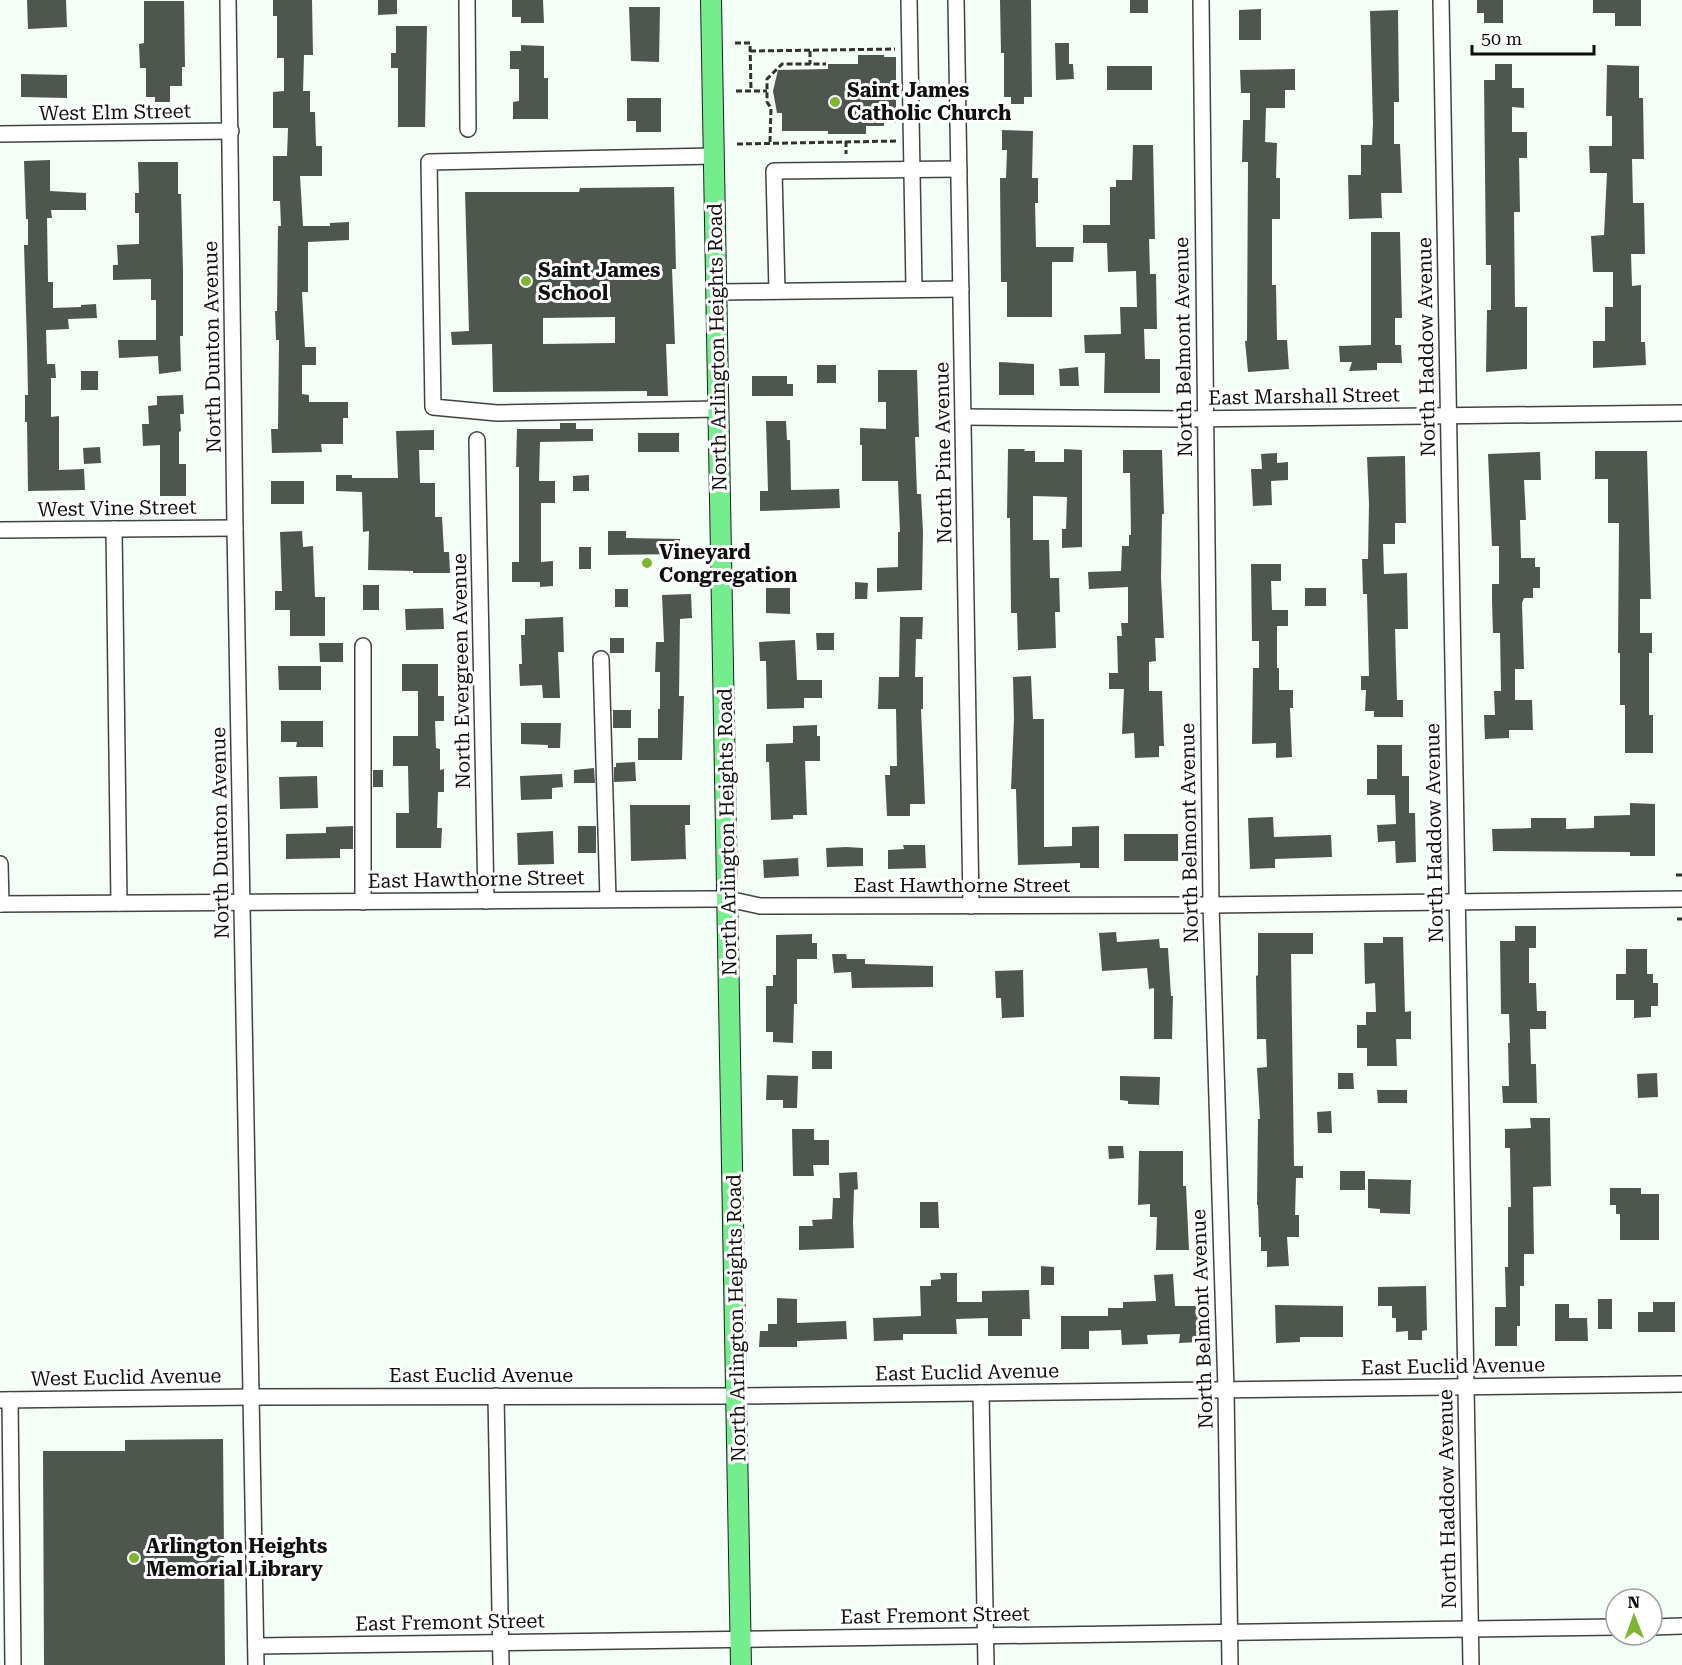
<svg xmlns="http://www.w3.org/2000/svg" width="1682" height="1665" viewBox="0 0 1682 1665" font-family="'Roboto Serif',serif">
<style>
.building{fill:#4e574d;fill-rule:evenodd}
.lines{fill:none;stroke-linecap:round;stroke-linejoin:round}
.minor-casing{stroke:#424242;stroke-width:18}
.major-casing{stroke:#202020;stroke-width:22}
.path{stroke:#313131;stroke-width:3;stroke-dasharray:6 3;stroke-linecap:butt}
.minor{stroke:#fff;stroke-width:15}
.major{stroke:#74ed8d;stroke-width:20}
.poi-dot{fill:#80b532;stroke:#fff;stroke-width:2}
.labels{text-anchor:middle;stroke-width:6;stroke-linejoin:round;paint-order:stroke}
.poi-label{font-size:20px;font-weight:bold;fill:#0f0f0f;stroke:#fff;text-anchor:start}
.street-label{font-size:20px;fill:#0f0f0f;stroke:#fff}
</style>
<rect width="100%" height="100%" fill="#f3fef6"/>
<g class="building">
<path d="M27 0H66L67 27 28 29Z"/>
<path d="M273 0H312L313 55H304L303 91H310V112H315L316 146H322V176H300L303 226H330V223L349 222V240L308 242V292H302L305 347H316V365H302V394L309 395V402H348V418H343V444H321L322 452 272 453 271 429H278L279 340H276L275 311H277L278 226H281L280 201H273V156H287L288 128H273V92L284 91V58H277V16H273Z"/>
<path d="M378 0H397V14L378 15Z"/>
<path d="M512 0H543L544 23H521V17H512Z"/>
<path d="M1000 0H1031L1032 97H1024V104H1011V97H1004V53H1001Z"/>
<rect x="1130" y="0" width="18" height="13"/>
<path d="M1477 0H1503V23H1484V13H1477Z"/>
<path d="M1593 0H1641V26H1615V13H1593Z"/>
<path d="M144 1H184L185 67H182V86H170V102H155V97H146V68H140L139 44 144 43Z"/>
<path d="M629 7H660L659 62 631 61Z"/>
<path d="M1261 9V40H1239V10Z"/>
<path d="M1398 10 1399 102H1394V144H1400L1402 193H1381L1382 218 1349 219 1348 175H1361V145H1372L1373 123 1370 11Z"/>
<path d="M396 26H427L425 127H398V68H391V53H396Z"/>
<path d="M1055 43H1069V64H1073L1074 79 1056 80Z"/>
<path d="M521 45 544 46V78H548V119H513V102L519 101V69H510V51H521Z"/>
<path d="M858 55H884V57H896V123H884V126H866V134H828V131H782V113H777L773 91 778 70 828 69V64H858Z"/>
<path d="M1495 64H1512V88H1524V108L1512 107V132H1527V158H1519L1520 212H1514L1515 307H1527V369L1486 372 1487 310H1491V265H1486L1484 80H1495Z"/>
<path d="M1607 65 1639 66V98H1643L1644 159H1632L1633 203H1644L1645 254H1631L1632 286 1641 285V342H1645L1646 365 1593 368V341H1605V307H1613V272H1593L1591 236 1604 235 1607 173H1590L1589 146H1612V116H1606Z"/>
<rect x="1107" y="66" width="45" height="24"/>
<path d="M1295 69V90H1285V108H1266L1265 142 1277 143 1276 178H1280V219H1272V285H1276L1277 340H1287L1289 369 1248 372 1245 341H1247L1248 162H1242L1243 120H1250V93H1241L1240 70Z"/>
<path d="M21 74 67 75V98L21 97Z"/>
<path d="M627 98H661V132H636V121H627Z"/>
<path d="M1002 130 1033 131 1032 178H1038V203H1035L1036 247H1074L1073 262H1052V317H1007V282H1001L1000 178H1006L1007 150H1002Z"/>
<path d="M1133 145H1153L1155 239H1149L1150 274H1156L1157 329H1144L1145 359H1160V393H1104L1105 353H1085L1084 335 1121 334 1120 307H1137L1136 271 1108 272 1107 243H1083V225H1110V187H1116V180H1132Z"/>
<path d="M50 160V191L86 193V210H51L52 218H47L48 282H53V308L81 307V305L96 304 97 318 68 319 69 329 46 330 47 364H55L56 378H51V417L59 416V470L84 469 85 490 28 491 27 422H25V395H28L27 344 24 245H28V219H26L24 161Z"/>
<path d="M138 162H178V194H181L183 270V336H180L181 371 159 374 158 356 119 358 118 340H156V300H151V279L113 280V265H118L117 245 139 244V213H135V193H139Z"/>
<path d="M674 187 676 269H672L675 344H666L668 396H647V391L493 392 492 344 452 345 451 332 469 331 465 192H579L580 188ZM615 317V343L543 344V318Z"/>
<path d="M1371 232H1400L1402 318H1395V345H1401L1402 363H1377V370L1349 371 1352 362H1340L1339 346 1371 345Z"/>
<path d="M999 362 1034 364V395H999Z"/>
<rect x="817" y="365" width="19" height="18"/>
<path d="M1078 367 1079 386H1060L1059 369Z"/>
<path d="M878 370H917L919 437H915L917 494H921L923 532 922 590 877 592V568L898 567V532H900L898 481H862V445H860V428L886 429V402H878Z"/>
<rect x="81" y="371" width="17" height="19"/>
<path d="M752 376H787V384H793V396H752Z"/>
<path d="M183 395 184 414H180L181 431 179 432V464H186V496H160V445L143 446 142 424H149L148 406 157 405V396Z"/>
<path d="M766 421H786L787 440H790L791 490 839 489 840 508 760 511V491H768Z"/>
<path d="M560 423H576V429H593V441L540 442 539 481H555V503H541V562L553 561V586L540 587V582H512V562H519V467H516L517 429H560Z"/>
<path d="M434 430V450H419L420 483H435V517H442L444 552H449L450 573H413V571L368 570 369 531 363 532 362 492 336 491V475H352V478H398L396 431Z"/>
<rect x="638" y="433" width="41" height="19"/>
<path d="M100 447 101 463 84 464 83 448Z"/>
<path d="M1008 449H1025L1024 451H1035V462H1064V449L1082 450V547L1062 548V529H1066L1067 497 1033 496V540H1049L1050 578H1059L1060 612H1055L1056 648 1018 650 1017 613H1011L1010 518H1007Z"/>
<path d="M1123 450H1162L1164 514H1162L1161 578 1164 638H1155L1156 661 1149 662V691H1162L1164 746H1159V757L1135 758 1134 733 1122 734 1124 689H1109V673H1118L1117 636H1122L1121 623H1128V587L1089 589 1088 572 1121 571 1122 546H1129V535H1131L1130 473H1123Z"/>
<path d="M1595 451H1647L1651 599H1640V633H1652V653H1649V715H1653V753H1625V705H1620V653H1618L1619 523H1608V479H1595Z"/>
<path d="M1540 452 1541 480H1524L1526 520H1520L1521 558H1535V567H1540V588H1533V598H1524L1522 603 1524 669H1515V700H1532L1533 730H1509V738L1485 739 1484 715H1495L1494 691H1501L1500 633H1493L1492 601V584H1499V546H1492L1488 454Z"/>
<path d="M1277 453V463L1288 462V480L1271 481 1272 505 1253 506 1251 469H1262L1261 454Z"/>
<path d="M1405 456 1406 523H1395V544H1383L1384 574 1407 573 1408 629H1395L1397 700H1403V717H1374V711H1365L1366 690H1361V676H1369L1367 594H1363L1362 559H1368L1369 504 1367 457Z"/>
<path d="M589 475V491H573V476Z"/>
<rect x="271" y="481" width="33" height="23"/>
<path d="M302 531 303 547 313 546 315 597H325V636H290V610H275V591H282L280 532Z"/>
<path d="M608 531H626V538L680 539V554L608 555Z"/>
<rect x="579" y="547" width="12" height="22"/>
<path d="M1251 564H1281V581H1271L1272 610H1288V626H1277V668H1279V690H1293V708H1290L1292 757 1276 758V743L1252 744 1253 668H1259V641H1252Z"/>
<path d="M855 582 868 583 867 599H855Z"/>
<rect x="363" y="585" width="16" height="25"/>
<path d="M766 588H790V614L766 613Z"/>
<rect x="1305" y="588" width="21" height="18"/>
<rect x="615" y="589" width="13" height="18"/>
<path d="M691 594 692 618 680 619 679 696H684L682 760H638V738H658V709H660V672H655L656 642H664L662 595Z"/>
<path d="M443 608 444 629 406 630 405 609Z"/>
<path d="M563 617 564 652H558L560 698H543L542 685 520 686 519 664H522L521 635H525V619Z"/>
<path d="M900 617H923L922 639H916L915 677H923V709H921L925 804H910V816H887L885 775H890V766H897L896 709H878L879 677H899Z"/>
<path d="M816 633H834V650H817Z"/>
<rect x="610" y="638" width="14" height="15"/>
<path d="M795 640 797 680H822V698H804V708L767 709 766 661H760L759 642Z"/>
<path d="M319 643H343V662H320Z"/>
<path d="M402 664H438V696H444V721H435L436 748 440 749V770L444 769V792H438L437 828H442L441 848H396V813H409L408 766H393V736H418V691H402Z"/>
<path d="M278 666H321V690H279Z"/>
<path d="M1031 676 1033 719H1044V847L1072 846V827L1099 826V868H1080V863L1018 865 1016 789H1011L1014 719 1013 677Z"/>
<rect x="613" y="710" width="18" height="18"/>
<path d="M281 721H323V747H296L297 742H281Z"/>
<path d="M521 723H561L560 748H548V745L521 744Z"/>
<path d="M817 725V736H820V761H805L807 815H793V819L771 820 769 762H766V744L793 743V726Z"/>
<path d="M1377 745H1402V776H1409V813H1415L1416 862 1396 863 1395 841 1378 842 1377 825 1396 824 1395 795H1367V779H1377Z"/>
<path d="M635 762 636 781 614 782V767H616V763Z"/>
<path d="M594 768 595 783H574V770Z"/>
<rect x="373" y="770" width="10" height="17"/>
<path d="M562 774 563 787 552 788V799L521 800 520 776Z"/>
<path d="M317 776 318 808 280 809 279 777Z"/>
<path d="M1630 803 1655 804V856H1630V852L1493 851 1492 829 1531 828V818H1566V829L1594 828V816L1630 815Z"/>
<path d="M630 805H690V825H685L686 859 631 861Z"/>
<path d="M1273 817 1274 837 1331 835 1332 857 1275 859V868L1250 869 1248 818Z"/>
<path d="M353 826V849H340V858L286 859V834L326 833V827Z"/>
<rect x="578" y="826" width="18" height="27"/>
<path d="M553 831 554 864 518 865 517 833Z"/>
<rect x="1124" y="834" width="54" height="27"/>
<path d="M903 845H925L926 868 888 869V850L904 849Z"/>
<path d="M846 847 863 848V866L827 867 826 848Z"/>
<path d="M798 858 799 876 764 878 763 860Z"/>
<path d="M1515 926H1536V948H1529V983H1536L1537 1011H1546V1029H1530L1531 1064H1536L1537 1103H1503L1502 1086H1509L1508 1043H1510L1509 1014H1501L1500 941H1515Z"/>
<path d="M1116 932 1117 942 1159 939 1160 948H1168L1171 996H1173L1172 1039H1154V988L1149 989 1147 968 1102 971 1099 933Z"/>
<path d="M1258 933H1313V954H1291L1294 1166H1303V1178H1296L1295 1215H1299V1237H1287L1289 1266 1267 1267V1251H1261V1237H1259L1258 1205H1257L1258 1119H1260L1257 1068 1267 1067 1266 1039H1257L1256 976 1258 975Z"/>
<path d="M812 934V943H817V959H797V1004H794L793 1043 773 1042V1032H766V986H773V975H776V935Z"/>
<path d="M1383 937H1403L1405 1012 1411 1011V1039H1396L1397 1066H1367V1048H1357V1025H1366V1012H1376L1375 983 1365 984 1364 943H1383Z"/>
<path d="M1626 949H1647V974H1653V983H1658V1006H1651V1017L1634 1018V1000H1616V974H1626Z"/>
<path d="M832 954H846L847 959H865V964L933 966V987L852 988 851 972 834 973Z"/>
<path d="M1023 970 1024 1017 1002 1018 1001 998H996L995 971Z"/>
<rect x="812" y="1051" width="20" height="18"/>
<path d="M1338 1073H1353L1354 1089H1338Z"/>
<path d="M1657 1073 1658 1097 1638 1098 1637 1074Z"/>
<path d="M767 1075 798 1076 797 1108H783V1100H766Z"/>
<path d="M1120 1076 1160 1077 1159 1105 1128 1104V1101L1120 1100Z"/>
<path d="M1377 1090H1407V1103H1378Z"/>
<path d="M1331 1111 1332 1133H1318L1317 1112Z"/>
<path d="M1530 1118H1550L1551 1186 1533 1187 1534 1254H1524V1286H1520V1326H1517V1346H1495V1307H1506L1505 1267H1508V1207H1511L1510 1148H1505V1129L1531 1128Z"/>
<path d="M792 1129H814V1140H829V1165H813L814 1176H793Z"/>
<path d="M1108 1146H1123L1124 1158 1109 1159Z"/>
<path d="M1139 1151H1183V1186H1186L1189 1250H1156L1157 1217H1150V1204L1138 1205Z"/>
<rect x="1340" y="1171" width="25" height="19"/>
<path d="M857 1172 858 1189 854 1190 853 1223 854 1248 799 1250V1226H813L812 1220 832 1219 833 1198H840L839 1173Z"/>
<path d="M1368 1179 1411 1180 1410 1214 1380 1213V1209L1368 1208Z"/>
<path d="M1610 1188H1641V1194H1659V1240H1620V1214H1616V1205H1610Z"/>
<path d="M920 1202H938L939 1228H920Z"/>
<path d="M1041 1266 1054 1267V1285H1041Z"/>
<path d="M940 1273H957V1302H982V1291L1029 1290 1030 1319H1022V1336H988V1318L956 1319 957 1334H903V1340L874 1341 873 1318 921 1316 920 1286H931V1280L941 1279Z"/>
<path d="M1173 1274 1175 1306H1198V1342L1179 1343 1180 1334 1147 1335 1148 1344 1122 1345 1121 1330 1089 1331V1349H1061V1316H1108V1308H1123V1302L1156 1301 1154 1275Z"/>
<path d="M1426 1286 1427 1330 1422 1331V1340H1408V1331L1396 1332V1318H1392V1306H1378V1287Z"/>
<path d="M777 1298 797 1299V1323L846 1321 847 1339 797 1341V1347H759L760 1331H768V1324H777Z"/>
<rect x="1598" y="1299" width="14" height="30"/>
<path d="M1653 1302H1675V1332H1638V1312H1653Z"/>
<path d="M1555 1304H1569V1318H1587L1588 1341H1555Z"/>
<path d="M1275 1305 1343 1306V1337H1300V1342L1276 1343Z"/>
<path d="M223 1439 225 1665H44L43 1451H125V1440Z"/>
</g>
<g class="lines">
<defs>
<g id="minor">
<path d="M228 0 235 528 256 1665"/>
<path d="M467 0 468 129"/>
<path d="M909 0 914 289"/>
<path d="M956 0 971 906"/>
<path d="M1201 0 1211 905 1226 1390 1230 1665"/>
<path d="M1441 0 1471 1665"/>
<path d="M0 134 231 131"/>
<path d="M714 156 429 162 433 407 497 413 719 409"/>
<path d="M777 291 774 171 959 169"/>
<path d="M716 292 961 289"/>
<path d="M963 417 1182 419 1682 413"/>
<path d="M477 440 486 901"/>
<path d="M114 529 119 903"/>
<path d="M0 530 235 528"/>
<path d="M601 659 608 899"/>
<path d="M0 864 1 904"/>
<path d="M363 902V646"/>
<path d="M0 904 709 899H728L760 906 1211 905 1682 899"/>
<path d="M981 1393 986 1665"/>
<path d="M496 1396 501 1665"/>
<path d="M0 1400 252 1397 738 1396 1682 1384"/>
<path d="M10 1400 13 1665"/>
<path d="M1652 1627 1682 1626"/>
<path d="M256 1646 1616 1627"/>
</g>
<path id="major" d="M711 0 741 1665"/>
</defs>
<use href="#minor" class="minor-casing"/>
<use href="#major" class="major-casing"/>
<g class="path">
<path d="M735 43H750L751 91"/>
<path d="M750 51 895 49"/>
<path d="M810 51V64"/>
<path d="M736 91H767"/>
<path d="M846 141V154"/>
<path d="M770 142 771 108 767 102V79L782 64H826"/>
<path d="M737 144 897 141"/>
<path d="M1676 875H1682"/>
<path d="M1677 919H1682"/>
</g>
<use href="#minor" class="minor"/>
<use href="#major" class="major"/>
</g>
<g class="poi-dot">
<circle cx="835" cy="102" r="6"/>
<circle cx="526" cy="281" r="6"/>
<circle cx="647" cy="563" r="6"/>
<circle cx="134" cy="1558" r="6"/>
</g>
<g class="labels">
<g class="poi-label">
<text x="847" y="97">Saint James<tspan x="847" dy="23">Catholic Church</tspan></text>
<text x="538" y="277">Saint James<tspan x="538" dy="23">School</tspan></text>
<text x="659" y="559">Vineyard<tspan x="659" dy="23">Congregation</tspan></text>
<text x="146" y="1553">Arlington Heights<tspan x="146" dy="23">Memorial Library</tspan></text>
</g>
<g class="street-label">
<text transform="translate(115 112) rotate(-1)" y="7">West Elm Street</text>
<text transform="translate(212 347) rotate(-91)" y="7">North Dunton Avenue</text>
<text transform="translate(717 347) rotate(-91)" y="7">North Arlington Heights Road</text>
<text transform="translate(1183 347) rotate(-91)" y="7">North Belmont Avenue</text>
<text transform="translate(1426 347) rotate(-91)" y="7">North Haddow Avenue</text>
<text transform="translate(1304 396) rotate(-1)" y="7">East Marshall Street</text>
<text transform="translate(943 453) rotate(-91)" y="7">North Pine Avenue</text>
<text transform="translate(117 508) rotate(-1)" y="7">West Vine Street</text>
<text transform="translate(461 671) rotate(-91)" y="7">North Evergreen Avenue</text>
<text transform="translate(727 832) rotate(-91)" y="7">North Arlington Heights Road</text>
<text transform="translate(220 833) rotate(-91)" y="7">North Dunton Avenue</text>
<text transform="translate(1189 833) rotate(-91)" y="7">North Belmont Avenue</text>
<text transform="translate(1434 833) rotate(-91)" y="7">North Haddow Avenue</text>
<text transform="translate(476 879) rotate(-1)" y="7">East Hawthorne Street</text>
<text x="962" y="892">East Hawthorne Street</text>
<text transform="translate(736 1318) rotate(-91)" y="7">North Arlington Heights Road</text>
<text transform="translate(1202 1319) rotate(-92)" y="7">North Belmont Avenue</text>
<text transform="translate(1453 1366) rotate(-1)" y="7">East Euclid Avenue</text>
<text transform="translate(967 1372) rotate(-1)" y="7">East Euclid Avenue</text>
<text x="481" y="1382">East Euclid Avenue</text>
<text transform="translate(126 1377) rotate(-1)" y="7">West Euclid Avenue</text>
<text transform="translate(1447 1499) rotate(-91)" y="7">North Haddow Avenue</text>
<text transform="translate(935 1615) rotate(-1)" y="7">East Fremont Street</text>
<text transform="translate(450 1622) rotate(-1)" y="7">East Fremont Street</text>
</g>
</g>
<g transform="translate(1634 1617) rotate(359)"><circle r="28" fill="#ffffff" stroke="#9f9f9f" stroke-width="1.5"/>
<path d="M0-4.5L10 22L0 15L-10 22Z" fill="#80b532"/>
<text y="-9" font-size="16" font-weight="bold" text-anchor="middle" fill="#0f0f0f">N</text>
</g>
<path d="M1472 45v9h122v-9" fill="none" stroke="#0f0f0f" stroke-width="3"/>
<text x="1481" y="45" font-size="18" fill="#0f0f0f" stroke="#ffffff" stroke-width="4.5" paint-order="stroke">50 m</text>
</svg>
